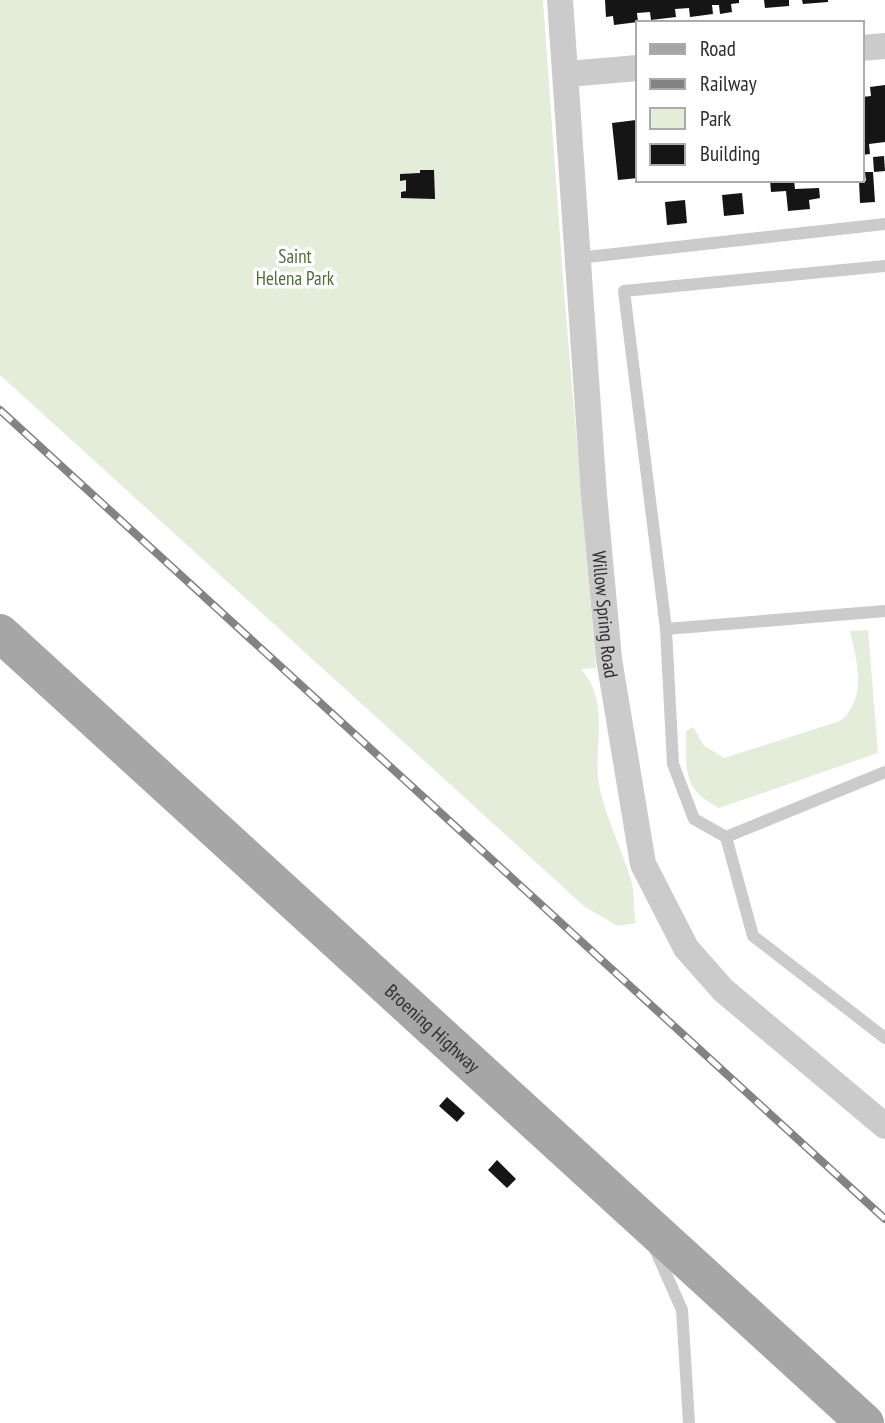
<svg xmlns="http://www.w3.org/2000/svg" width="885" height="1423" viewBox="0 0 885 1423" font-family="'PT Sans Narrow',sans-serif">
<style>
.green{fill:#e3edda}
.building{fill:#151515}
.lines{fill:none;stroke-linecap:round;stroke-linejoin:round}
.service{stroke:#cbcbcb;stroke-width:12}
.minor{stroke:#cbcbcb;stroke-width:26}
.primary{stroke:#a6a6a6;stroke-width:38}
.rail-casing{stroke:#838383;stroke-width:8}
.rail{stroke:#fff;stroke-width:5;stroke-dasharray:16;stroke-linecap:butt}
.labels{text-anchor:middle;stroke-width:7;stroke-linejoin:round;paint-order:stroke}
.park-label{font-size:19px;fill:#4e6e37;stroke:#fff}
.street-label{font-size:19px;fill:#2e2e2e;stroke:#fff}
</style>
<rect width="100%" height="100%" fill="#fff"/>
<g class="green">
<path d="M0 0H543L564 292 595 654 596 668 581 669C609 701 595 739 598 777 600 804 623 852 631 880 635 893 633 909 636 923L618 926 585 907 0 375Z"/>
<path d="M868 630 878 753 719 808C681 788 687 771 686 731L693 727 704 746 724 758 840 721C868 698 857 662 850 631Z"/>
</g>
<g class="building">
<path d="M605 0H739V3L731 4 732 12 720 14 719 5H712L713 14 690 17 689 8 675 9 676 17 651 20 650 12 637 13 638 22 614 25 613 16 606 17Z"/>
<path d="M764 0H789V6L765 8Z"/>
<path d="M802 0H828V2L803 4Z"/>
<path d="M885 85V142L869 144 870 154 862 155V97L871 96 870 87Z"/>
<path d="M638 111V151L635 152 638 178 618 180 612 123 636 120 635 112Z"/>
<path d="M884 156 885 171 874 172 873 157Z"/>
<path d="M420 170H434L435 199 401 198V192L406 191V180L400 181V174L420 173Z"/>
<path d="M865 172H873L875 202 860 203 859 181H866Z"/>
<path d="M770 180H794L795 189 819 188 820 198 809 200 810 209 788 211 786 191 771 192Z"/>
<path d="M742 193 744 214 724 216 722 195Z"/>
<path d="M685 200 687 223 667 225 665 202Z"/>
<path d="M447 1097 465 1113 457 1122 439 1106Z"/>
<path d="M497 1160 516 1179 507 1188 488 1170Z"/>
</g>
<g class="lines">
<g class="service">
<path d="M578 258 885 224"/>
<path d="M885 611 666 629 673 764 694 819 726 837 885 772"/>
<path d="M666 629 624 291 885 266"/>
<path d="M726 837 753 936 885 1038"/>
<path d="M655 1249 682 1310 689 1423"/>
</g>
<g class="minor">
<path id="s1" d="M560 0 594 495 609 659 643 864 686 948 723 990 885 1126"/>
<path d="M862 48 885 46"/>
<path d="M567 74 638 68"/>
</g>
<path class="primary" id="s2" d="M0 633 865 1423"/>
<defs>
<path id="rail" d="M0 410 885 1219"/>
</defs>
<use href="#rail" class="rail-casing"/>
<use href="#rail" class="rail"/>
</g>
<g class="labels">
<g class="park-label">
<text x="295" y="263">Saint<tspan x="295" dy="22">Helena Park</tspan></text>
</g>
<g class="street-label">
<text dy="7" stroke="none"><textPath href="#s1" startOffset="616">Willow Spring Road</textPath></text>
<text dy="7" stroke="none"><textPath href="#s2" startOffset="586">Broening Highway</textPath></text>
</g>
</g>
<rect x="636" y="21" width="228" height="161" fill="#ffffff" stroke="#ababab" stroke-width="2"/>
<rect x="650" y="44" width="35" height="10" fill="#a6a6a6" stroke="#ababab" stroke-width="2"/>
<text x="700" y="56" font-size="21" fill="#2e2e2e">Road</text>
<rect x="650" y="79" width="35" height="10" fill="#838383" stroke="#ababab" stroke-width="2"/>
<text x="700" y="91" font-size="21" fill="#2e2e2e">Railway</text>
<rect x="650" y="108" width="35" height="21" fill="#e3edda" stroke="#ababab" stroke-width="2"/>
<text x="700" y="126" font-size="21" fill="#2e2e2e">Park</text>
<rect x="650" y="144" width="35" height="21" fill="#151515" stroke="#ababab" stroke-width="2"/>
<text x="700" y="161" font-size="21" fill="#2e2e2e">Building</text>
</svg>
